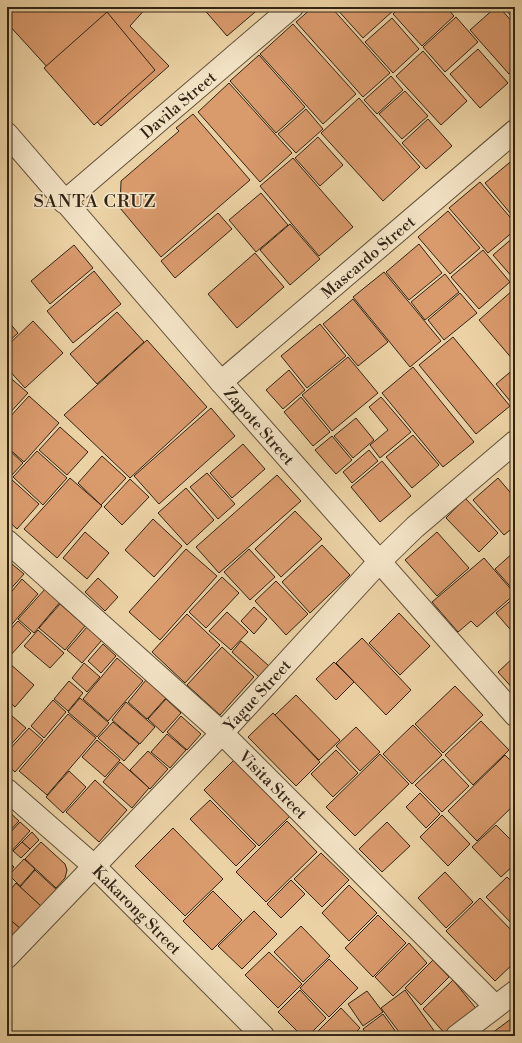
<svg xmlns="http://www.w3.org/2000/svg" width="522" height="1043" viewBox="0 0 522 1043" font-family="'Libre Bodoni',serif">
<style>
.building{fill:#d99a6c;stroke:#322415}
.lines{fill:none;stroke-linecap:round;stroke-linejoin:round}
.minor-casing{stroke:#605039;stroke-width:24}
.minor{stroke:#f2e2c4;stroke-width:22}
.labels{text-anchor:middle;stroke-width:3.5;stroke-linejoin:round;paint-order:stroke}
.street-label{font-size:16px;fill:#322415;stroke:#f2e2c4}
.quarter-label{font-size:18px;letter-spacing:1px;fill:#322415;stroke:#f2e2c4}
</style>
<rect width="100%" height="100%" fill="#ebd2a4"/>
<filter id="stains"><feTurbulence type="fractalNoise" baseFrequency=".005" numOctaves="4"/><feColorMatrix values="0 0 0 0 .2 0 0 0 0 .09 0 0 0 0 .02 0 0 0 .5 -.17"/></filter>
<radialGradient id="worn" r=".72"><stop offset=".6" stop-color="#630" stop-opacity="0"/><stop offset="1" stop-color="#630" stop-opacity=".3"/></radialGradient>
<g class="building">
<path d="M7 7H147L130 26 169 66 101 126 7 23Z"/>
<path d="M202 7H261L227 36Z"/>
<path d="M313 7H331L390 73 363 97 296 22Z"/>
<path d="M335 7H394L395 9 363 38Z"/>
<path d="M400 7H446L454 16 422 46 393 14Z"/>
<path d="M496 7H499L515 25V69L509 74 470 30Z"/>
<path d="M503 7H515V20Z"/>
<path d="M107 12 155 70 94 125 44 68Z"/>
<path d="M456 17 478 42 445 72 423 47Z"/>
<path d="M392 18 419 49 393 73 365 42Z"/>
<path d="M293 24 356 94 323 124 260 54Z"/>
<path d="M478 49 508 83 480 108 450 74Z"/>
<path d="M423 51 467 101 441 125 396 76Z"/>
<path d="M259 55 305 107 276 133 230 81Z"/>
<path d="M391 76 403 90 377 114 364 100Z"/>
<path d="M229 83 292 153 260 182 198 112Z"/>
<path d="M405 91 428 116 402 139 379 114Z"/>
<path d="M359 98 420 167 383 201 321 133Z"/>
<path d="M306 109 323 129 296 153 278 134Z"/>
<path d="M193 114 250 180 161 257 120 208 121 181 179 131 176 128Z"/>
<path d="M428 119 452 146 426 169 402 143Z"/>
<path d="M318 137 343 165 320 186 295 158Z"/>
<path d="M293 158 353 227 319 256 260 186Z"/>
<path d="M515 158V219L485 183Z"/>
<path d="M480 182 515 223V230L488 253 449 208Z"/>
<path d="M261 193 288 225 256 252 229 220Z"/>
<path d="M448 211 480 248 450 274 418 237Z"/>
<path d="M218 213 232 229 175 278 161 261Z"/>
<path d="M290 224 320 259 290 285 260 250Z"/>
<path d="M515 236V278L514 279 493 255Z"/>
<path d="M419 244 442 273 409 300 386 272Z"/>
<path d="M74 245 93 268 50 304 31 281Z"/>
<path d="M483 250 510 282 479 309 451 277Z"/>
<path d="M255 253 284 287 237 328 208 294Z"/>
<path d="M94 271 121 304 73 343 47 311Z"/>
<path d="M384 272 441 341 410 367 353 297Z"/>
<path d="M445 274 459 292 425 320 411 302Z"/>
<path d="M513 290 515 292 514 361 479 320Z"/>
<path d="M460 293 477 313 444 340 428 320Z"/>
<path d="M353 299 388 342 358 366 323 324Z"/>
<path d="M117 312 144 342 97 384 70 354Z"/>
<path d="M7 320 18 333 7 343Z"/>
<path d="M33 321 63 353 25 388 7 368V346Z"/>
<path d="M320 324 346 356 307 388 281 356Z"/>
<path d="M453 337 510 406 476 434 419 365Z"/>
<path d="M147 340 207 407 130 478 64 415Z"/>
<path d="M348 357 378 393 332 431 302 395Z"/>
<path d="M413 367 474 442 443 467 382 393Z"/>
<path d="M515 368V407L496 384Z"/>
<path d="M289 370 305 390 283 409 266 390Z"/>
<path d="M7 375 28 393 7 416Z"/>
<path d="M29 396 59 423 24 462 7 447V420Z"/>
<path d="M301 397 330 432 313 446 284 412Z"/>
<path d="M381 397 411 432 380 458 370 445 388 430 369 407Z"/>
<path d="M211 408 235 436 159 504 134 476Z"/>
<path d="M356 418 374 440 353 458 334 436Z"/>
<path d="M60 427 88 452 67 475 39 450Z"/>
<path d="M413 435 439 465 412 488 386 457Z"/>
<path d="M332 436 352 460 336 474 315 450Z"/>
<path d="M243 444 265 469 232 498 210 473Z"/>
<path d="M7 448 23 463 10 477 7 475Z"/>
<path d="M369 450 378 461 352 483 343 472Z"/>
<path d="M37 451 67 478 43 505 13 477Z"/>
<path d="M102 456 126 478 101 505 78 483Z"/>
<path d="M382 461 411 496 380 522 351 487Z"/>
<path d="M515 462V473L510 467Z"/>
<path d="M207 473 235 504 218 519 190 487Z"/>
<path d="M277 475 301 501 219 573 196 547Z"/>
<path d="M70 478 102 506 57 558 24 529Z"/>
<path d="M498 478 515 498V526L504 535 473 500Z"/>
<path d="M11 479 39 504 17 529 7 520V484Z"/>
<path d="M130 479 149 497 122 525 104 507Z"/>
<path d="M186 488 214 520 187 545 158 513Z"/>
<path d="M465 498 498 533 479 552 446 518Z"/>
<path d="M295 511 322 539 281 577 255 549Z"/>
<path d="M153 519 182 546 154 577 125 550Z"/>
<path d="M85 532 109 553 87 579 63 558Z"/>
<path d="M437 532 469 568 437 596 405 560Z"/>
<path d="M322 545 350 575 310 613 282 582Z"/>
<path d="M186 549 217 576 160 640 129 612Z"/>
<path d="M249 549 275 577 250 600 224 572Z"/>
<path d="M514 552 515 554V592L495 569Z"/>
<path d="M484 558 515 594 477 627 471 621 458 632 432 602Z"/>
<path d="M7 560 24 574 7 593Z"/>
<path d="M222 577 239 593 206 628 189 612Z"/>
<path d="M98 578 118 597 105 611 85 592Z"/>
<path d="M22 579 38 594 7 630V597Z"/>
<path d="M276 581 308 614 286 635 255 601Z"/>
<path d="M46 588 61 601 34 633 18 619Z"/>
<path d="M515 597V635L496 613Z"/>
<path d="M60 604 85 626 65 650 39 628Z"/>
<path d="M254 607 267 619 254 634 241 621Z"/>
<path d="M227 612 248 632 231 650 209 631Z"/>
<path d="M399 613 430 646 400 675 369 643Z"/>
<path d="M187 614 220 645 185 683 152 652Z"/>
<path d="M18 621 31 633 8 658 7 633Z"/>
<path d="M87 627 102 640 82 663 67 650Z"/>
<path d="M38 630 64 653 50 668 24 646Z"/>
<path d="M362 638 411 690 386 715 336 663Z"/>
<path d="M241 641 269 666 259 677 232 652Z"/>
<path d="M103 644 116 656 101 673 88 661Z"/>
<path d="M222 647 254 677 220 715 187 685Z"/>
<path d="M515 656V691L498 672Z"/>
<path d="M117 658 143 681 108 721 83 699Z"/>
<path d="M334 662 354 682 336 700 316 679Z"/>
<path d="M9 663 34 685 15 707 7 700V666Z"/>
<path d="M84 663 100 677 87 692 72 678Z"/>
<path d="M146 680 166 698 147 719 128 702Z"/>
<path d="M69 681 83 693 68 711 54 699Z"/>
<path d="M455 686 483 715 443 753 415 724Z"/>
<path d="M296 695 340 740 319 760 275 715Z"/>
<path d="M80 698 109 723 97 737 68 712Z"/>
<path d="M166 699 181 713 163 733 148 719Z"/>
<path d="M53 700 66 712 44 738 31 726Z"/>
<path d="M126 702 155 727 140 744 112 720Z"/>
<path d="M7 711 12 715 7 721Z"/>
<path d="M273 713 320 762 296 786 248 737Z"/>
<path d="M68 714 96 738 47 795 19 771Z"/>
<path d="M12 716 26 728 7 749V722Z"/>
<path d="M181 716 201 734 187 750 167 732Z"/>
<path d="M481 721 509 750 473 785 445 755Z"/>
<path d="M113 722 139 744 124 761 98 738Z"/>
<path d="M413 725 442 755 412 784 383 754Z"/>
<path d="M356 727 380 752 360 771 336 746Z"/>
<path d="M29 728 43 740 15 772 7 765V752Z"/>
<path d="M167 734 186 750 170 768 151 752Z"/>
<path d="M97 740 120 760 105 777 82 757Z"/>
<path d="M336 750 358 773 333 797 311 774Z"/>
<path d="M148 751 168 769 150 789 130 770Z"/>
<path d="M380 754 409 784 355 836 326 807Z"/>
<path d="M505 755 515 765V804L477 841 448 811Z"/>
<path d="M443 759 469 786 442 812 415 785Z"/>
<path d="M234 760 290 816 259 846 204 790Z"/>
<path d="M120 762 149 788 132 808 103 782Z"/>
<path d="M69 771 86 787 63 813 46 797Z"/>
<path d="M95 780 127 810 99 842 66 812Z"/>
<path d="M420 793 440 814 426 828 406 807Z"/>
<path d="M210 800 256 846 236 866 190 819Z"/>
<path d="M7 810 19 821 7 834Z"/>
<path d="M442 815 470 844 448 866 420 837Z"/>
<path d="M287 821 317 852 266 902 236 872Z"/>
<path d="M20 822 30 831 7 856V836Z"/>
<path d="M387 822 410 846 382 872 359 849Z"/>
<path d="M496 825 515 844V864L501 877 472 847Z"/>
<path d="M173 828 223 879 185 916 135 866Z"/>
<path d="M32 832 39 840 30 849 22 842Z"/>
<path d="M22 842 30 849 21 858 13 851Z"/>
<path d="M41 842 65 864 67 870 65 878 56 888 25 859Z"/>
<path d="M321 853 349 880 322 907 294 879Z"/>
<path d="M24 859 35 869 20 886 9 875Z"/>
<path d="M7 860 14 867 7 875Z"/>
<path d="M35 870 57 890 42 907 20 887Z"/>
<path d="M445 872 473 902 446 928 418 898Z"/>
<path d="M507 877 515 885V927L486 897Z"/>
<path d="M291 880 305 894 281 918 267 904Z"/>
<path d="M16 883 42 907 22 930 7 917V894Z"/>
<path d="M349 885 377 913 349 941 322 913Z"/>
<path d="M213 891 242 920 212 950 183 921Z"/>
<path d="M480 898 515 934V962L495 981 446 931Z"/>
<path d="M254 911 277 934 242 969 218 946Z"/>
<path d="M378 915 406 943 373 977 345 948Z"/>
<path d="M7 917 22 930 7 944Z"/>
<path d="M301 926 330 956 303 982 274 952Z"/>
<path d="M409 943 427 963 393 996 375 977Z"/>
<path d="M269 952 302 984 278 1008 245 975Z"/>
<path d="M329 959 358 988 329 1017 300 988Z"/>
<path d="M433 960 449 977 421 1005 405 988Z"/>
<path d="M453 980 479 1012 447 1036 423 1009Z"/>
<path d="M300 990 326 1018 308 1036H302L278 1012Z"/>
<path d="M405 990 435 1032 429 1036H402L381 1008Z"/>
<path d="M367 991 383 1012 363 1026 348 1004Z"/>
<path d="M341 1008 360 1028 352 1036H313Z"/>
<path d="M383 1014 399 1036H368L363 1029Z"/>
<path d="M515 1016V1036H488Z"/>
</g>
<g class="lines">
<defs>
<g id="minor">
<path id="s1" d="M7 134 221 382 515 715"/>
<path id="s2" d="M64 202 292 7"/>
<path id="s3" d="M221 382 515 131"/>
<path id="s4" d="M7 541 222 733 495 1006"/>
<path id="s5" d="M7 790 94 866 263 1036"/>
<path id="s6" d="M7 957 222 733 380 561 415 527 515 442"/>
<path d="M457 1036 515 992"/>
</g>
</defs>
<use href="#minor" class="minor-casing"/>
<use href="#minor" class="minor"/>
</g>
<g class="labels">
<g class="street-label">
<text dy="6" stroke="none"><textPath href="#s2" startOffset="150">Davila Street</textPath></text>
<text dy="6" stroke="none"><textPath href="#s3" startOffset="193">Mascardo Street</textPath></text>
<text dy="6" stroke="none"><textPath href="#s1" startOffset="386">Zapote Street</textPath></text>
<text dy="6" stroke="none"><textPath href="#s6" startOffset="362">Yague Street</textPath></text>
<text dy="6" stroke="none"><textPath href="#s4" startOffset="361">Visita Street</textPath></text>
<text dy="6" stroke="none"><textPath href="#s5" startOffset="177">Kakarong Street</textPath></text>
</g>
<g class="quarter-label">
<text x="95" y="207">SANTA CRUZ</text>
</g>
</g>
<rect width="522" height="1043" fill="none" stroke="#ebd2a4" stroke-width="24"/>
<rect x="8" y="8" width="506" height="1027" fill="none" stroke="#322415" stroke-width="2"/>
<rect x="12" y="12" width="498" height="1019" fill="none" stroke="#322415"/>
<rect width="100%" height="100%" filter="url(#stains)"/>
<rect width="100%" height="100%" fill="url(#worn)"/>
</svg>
